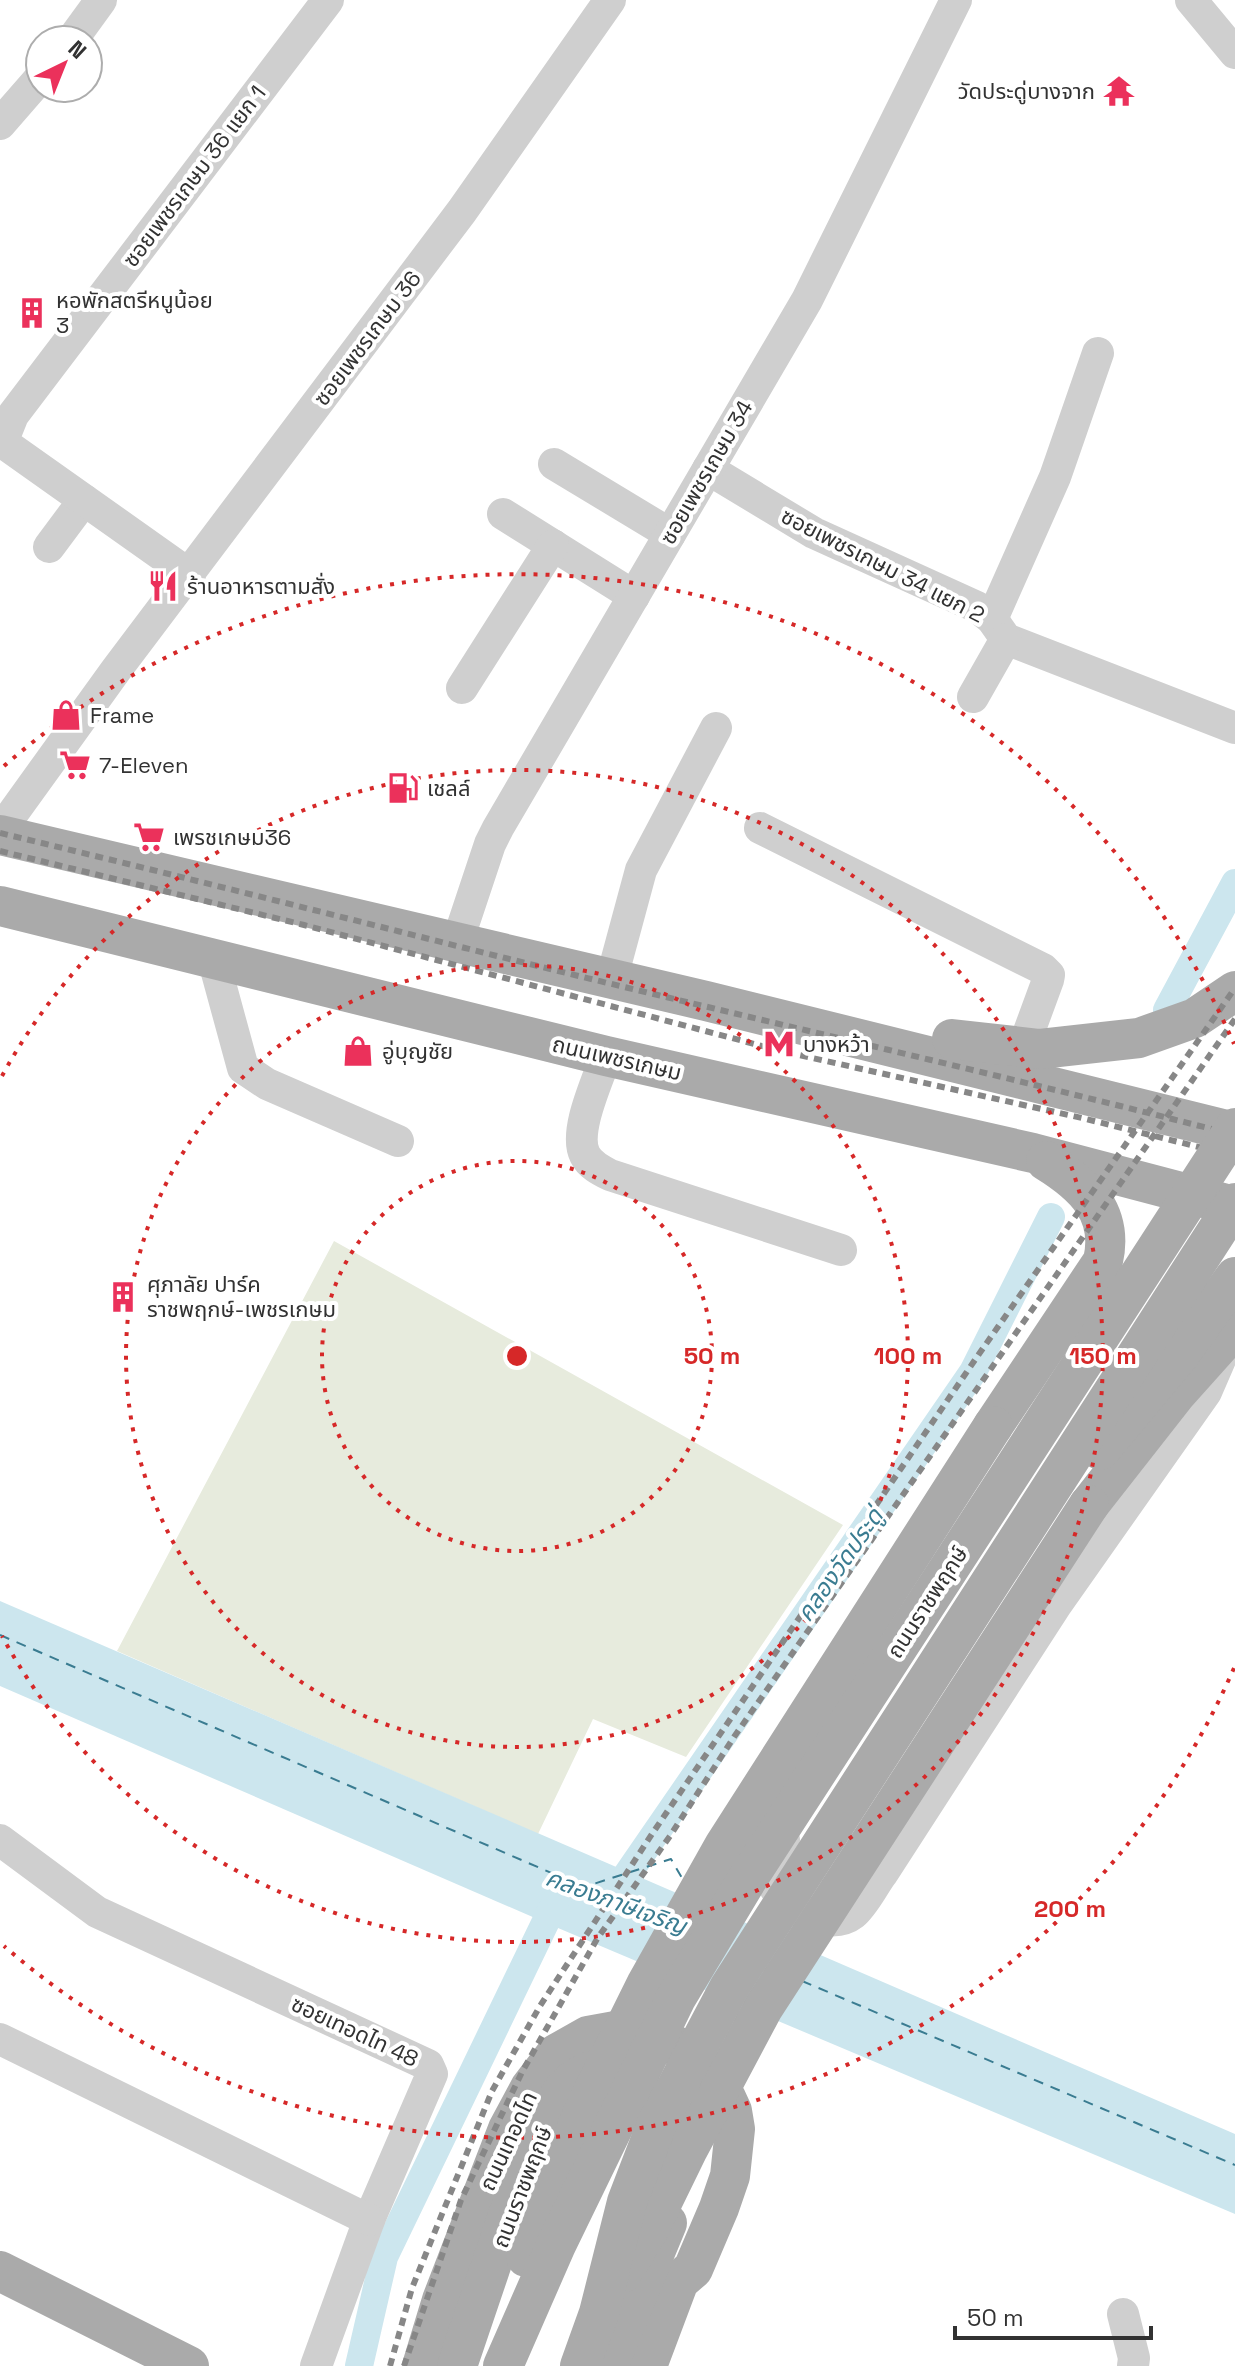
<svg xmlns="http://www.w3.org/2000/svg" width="1235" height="2366" viewBox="0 0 1235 2366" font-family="'Space Grotesk','Noto Sans Thai',sans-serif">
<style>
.green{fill:#e7ebdd}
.water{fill:#cce6ee}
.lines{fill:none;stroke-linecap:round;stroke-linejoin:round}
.canal{stroke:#cce6ee;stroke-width:28}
.ferry{stroke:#3a7c91;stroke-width:2;stroke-dasharray:10 8;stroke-linecap:butt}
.minor{stroke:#cfcfcf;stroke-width:32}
.major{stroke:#aaa;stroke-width:40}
.rail{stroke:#878787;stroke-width:6;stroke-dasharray:8 6;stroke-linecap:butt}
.major-bridge{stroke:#aaa;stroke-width:40}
.ring{fill:none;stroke:#d62828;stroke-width:4;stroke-dasharray:4 8}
.labels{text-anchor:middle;stroke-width:8;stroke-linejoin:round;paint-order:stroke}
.poi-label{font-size:22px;fill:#323232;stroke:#fff;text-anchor:start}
.street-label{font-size:22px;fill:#323232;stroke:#fff}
.water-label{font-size:24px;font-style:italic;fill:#3a7c91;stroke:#fff}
.centre{fill:#d62828;stroke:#fff;stroke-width:4}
.ring-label{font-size:24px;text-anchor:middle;font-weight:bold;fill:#d62828;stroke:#fff;stroke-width:8;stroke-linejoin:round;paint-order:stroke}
</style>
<rect width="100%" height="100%" fill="#fff"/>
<path class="green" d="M334 1241 843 1525 686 1757 593 1719 538 1834 117 1651Z"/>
<path class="water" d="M0 1601 1235 2134V2214L558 1928 0 1686Z"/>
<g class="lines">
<g class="canal">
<path d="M1167 1010 1235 883"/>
<path d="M609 1901 973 1372 1051 1217"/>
<path d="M359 2366 384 2257 561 1890"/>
</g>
<g class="ferry">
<path d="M0 1635 584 1887 671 1859 682 1878"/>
<path d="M802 1981 1235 2165"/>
</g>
<g class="minor">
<path d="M1191 0 1235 53"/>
<path d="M72 40 101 0"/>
<path d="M0 124 40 78"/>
<path d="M554 464 670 534"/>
<path d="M708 469 814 533 977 607 992 619 1006 639 1235 728"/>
<path d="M503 514 634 596"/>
<path d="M49 547 84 500"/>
<path d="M190 575 5 444 3 440 13 415 328 0"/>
<path d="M992 619 1055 477 1098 353"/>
<path d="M462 688 553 545"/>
<path d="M973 697 1006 639"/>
<path d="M760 828 1043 969 1049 975 1048 980 1023 1048"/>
<path d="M0 831 116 670 462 211 610 0"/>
<path d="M457 943 490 844 498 828 807 300 956 0"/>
<path d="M213 958 243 1068 267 1084 398 1141"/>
<path d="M611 981 641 870 716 728"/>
<path d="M606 1056C598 1080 573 1132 585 1155 590 1165 600 1170 610 1175L841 1250"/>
<path d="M0 1840 97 1912 428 2065 432 2074 369 2220 316 2366"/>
<path d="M784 1840C780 1846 772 1854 770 1861 760 1897 825 1936 853 1914 864 1905 873 1886 882 1874L1056 1605 1206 1392 1225 1348"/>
<path d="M0 2039 369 2220"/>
<path d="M1123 2314 1134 2358 1133 2366"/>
</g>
<g class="major">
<path d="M0 835 706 1001 1235 1132"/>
<path d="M0 906 606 1056 1033 1153 1223 1203"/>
<path d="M952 1039 1040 1049 1139 1038 1195 1018 1235 991"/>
<path d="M993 1426 1103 1261C1114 1213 1085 1185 1046 1161"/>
<path d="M1089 1505 1176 1394 1235 1328"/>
<path d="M0 2271 189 2366"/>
<path d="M422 2366 442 2300 508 2129 530 2088 556 2054 588 2036 621 2030 673 2044 690 2056 709 2074 726 2098 732 2111 735 2129 730 2176 719 2208 693 2269 679 2281 647 2366"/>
<path d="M457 2366 516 2192 560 2095C577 2071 603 2063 631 2072"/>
<path d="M608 2366 667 2223"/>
</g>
<g class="rail">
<path d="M0 833C155 870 310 909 465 948 721 1012 979 1069 1235 1135"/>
<path d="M0 851 304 925 781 1051 1082 1118 1235 1156"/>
<path d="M390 2366 412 2288 492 2091 540 2006 652 1834 979 1354 1235 988"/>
<path d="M404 2366 461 2200 522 2072 597 1939 670 1836 734 1737 1235 1019"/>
</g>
<g class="major-bridge">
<path d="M1100 1450 1180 1354 1235 1277"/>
<path d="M526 2257 531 2238 586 2106 647 1983 724 1846 993 1426"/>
<path d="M622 2273 650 2227 688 2149 763 2008 1089 1505"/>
<path d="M503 2366 556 2245 676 1998 748 1878 1235 1128"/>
<path d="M580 2366 599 2313 627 2202 657 2124 729 1988 1235 1203"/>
</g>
</g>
<g class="ring">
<circle cx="517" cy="1356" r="195"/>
<circle cx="517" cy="1356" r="391"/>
<path d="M2 1076A586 586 0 1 1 2 1636"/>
<path d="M1234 1668A782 782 0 0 1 4 1946M4 766A782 782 0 0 1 1234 1044"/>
</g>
<defs>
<symbol id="temple-bare" viewBox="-9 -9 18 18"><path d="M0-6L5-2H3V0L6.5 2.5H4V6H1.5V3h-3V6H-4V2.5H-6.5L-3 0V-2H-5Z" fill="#eb315b" stroke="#fff" stroke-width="2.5" paint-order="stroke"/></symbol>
<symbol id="building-bare" viewBox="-9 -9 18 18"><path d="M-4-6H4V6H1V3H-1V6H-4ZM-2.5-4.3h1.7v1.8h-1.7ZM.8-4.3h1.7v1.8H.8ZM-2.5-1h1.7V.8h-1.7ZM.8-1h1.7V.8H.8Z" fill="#eb315b" stroke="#fff" stroke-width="2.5" paint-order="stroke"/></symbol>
<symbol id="restaurant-bare" viewBox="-9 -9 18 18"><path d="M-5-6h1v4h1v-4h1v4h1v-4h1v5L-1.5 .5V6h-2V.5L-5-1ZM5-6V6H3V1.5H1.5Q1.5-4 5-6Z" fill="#eb315b" stroke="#fff" stroke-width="2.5" paint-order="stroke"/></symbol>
<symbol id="shop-bare" viewBox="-9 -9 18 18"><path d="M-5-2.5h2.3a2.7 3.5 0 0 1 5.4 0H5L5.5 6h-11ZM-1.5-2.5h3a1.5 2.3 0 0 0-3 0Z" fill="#eb315b" stroke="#fff" stroke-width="2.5" paint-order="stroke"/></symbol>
<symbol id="supermarket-bare" viewBox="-9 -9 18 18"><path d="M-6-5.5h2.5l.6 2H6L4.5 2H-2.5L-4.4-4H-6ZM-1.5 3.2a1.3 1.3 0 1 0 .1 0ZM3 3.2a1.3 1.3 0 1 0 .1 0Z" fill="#eb315b" stroke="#fff" stroke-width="2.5" paint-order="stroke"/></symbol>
<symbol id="fuel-bare" viewBox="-9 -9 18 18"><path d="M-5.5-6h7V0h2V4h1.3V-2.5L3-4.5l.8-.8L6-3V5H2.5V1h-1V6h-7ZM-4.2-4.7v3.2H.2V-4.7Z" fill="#eb315b" stroke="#fff" stroke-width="2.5" paint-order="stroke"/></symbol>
<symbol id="metro-bare" viewBox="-9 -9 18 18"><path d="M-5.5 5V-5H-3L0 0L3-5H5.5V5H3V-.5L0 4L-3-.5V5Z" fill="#eb315b" stroke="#fff" stroke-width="2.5" paint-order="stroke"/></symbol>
</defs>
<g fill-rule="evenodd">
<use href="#temple-bare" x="1097" y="69" width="44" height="44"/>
<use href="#building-bare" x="10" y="291" width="44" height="44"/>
<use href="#restaurant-bare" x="141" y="564" width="44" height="44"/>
<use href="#shop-bare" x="44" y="693" width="44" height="44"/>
<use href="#supermarket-bare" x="53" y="743" width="44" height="44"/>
<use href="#fuel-bare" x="381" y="766" width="44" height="44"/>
<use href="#supermarket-bare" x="127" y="815" width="44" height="44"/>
<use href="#metro-bare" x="757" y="1022" width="44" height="44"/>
<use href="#shop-bare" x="336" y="1029" width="44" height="44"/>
<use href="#building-bare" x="101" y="1275" width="44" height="44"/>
</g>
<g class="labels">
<g class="poi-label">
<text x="1095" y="99" text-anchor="end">วัดประดู่บางจาก</text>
<text x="56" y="308">หอพักสตรีหนูน้อย<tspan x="56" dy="25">3</tspan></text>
<text x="187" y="594">ร้านอาหารตามสั่ง</text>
<text x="90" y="723">Frame</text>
<text x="99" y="773">7-Eleven</text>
<text x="427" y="796">เชลล์</text>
<text x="173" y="845">เพรชเกษม36</text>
<text x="803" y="1052">บางหว้า</text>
<text x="382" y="1059">อู่บุญชัย</text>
<text x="147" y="1292">ศุภาลัย ปาร์ค<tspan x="147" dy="25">ราชพฤกษ์-เพชรเกษม</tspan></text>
</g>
<g class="street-label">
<text transform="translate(194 176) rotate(-53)" y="8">ซอยเพชรเกษม 36 แยก 1</text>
<text transform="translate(367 338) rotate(-53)" y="8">ซอยเพชรเกษม 36</text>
<text transform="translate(706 472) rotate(-60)" y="8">ซอยเพชรเกษม 34</text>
<text transform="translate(883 565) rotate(27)" y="8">ซอยเพชรเกษม 34 แยก 2</text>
<text transform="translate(617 1058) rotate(13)" y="8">ถนนเพชรเกษม</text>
<text transform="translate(927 1602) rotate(-57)" y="8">ถนนราชพฤกษ์</text>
<text transform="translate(355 2031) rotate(25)" y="8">ซอยเทอดไท 48</text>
<text transform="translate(508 2141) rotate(-65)" y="8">ถนนเทอดไท</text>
<text transform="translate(522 2187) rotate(-69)" y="8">ถนนราชพฤกษ์</text>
</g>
<g class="water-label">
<text transform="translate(840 1565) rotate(-55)" y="8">คลองวัดประดู่</text>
<text transform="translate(616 1902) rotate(20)" y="8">คลองภาษีเจริญ</text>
</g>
</g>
<circle cx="517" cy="1356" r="12" class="centre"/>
<g class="ring-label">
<text x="712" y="1364">50 m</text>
<text x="908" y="1364">100 m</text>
<text x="1103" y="1364">150 m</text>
<text x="1070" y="1917">200 m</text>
</g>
<g transform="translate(64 64) rotate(43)"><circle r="38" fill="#ffffff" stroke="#adadad" stroke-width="2"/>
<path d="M0-6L14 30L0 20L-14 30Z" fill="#eb315b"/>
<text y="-12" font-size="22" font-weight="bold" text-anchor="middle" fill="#323232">N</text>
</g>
<path d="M955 2326v12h196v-12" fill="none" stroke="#323232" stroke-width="4"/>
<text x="967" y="2326" font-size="24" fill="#323232" stroke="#ffffff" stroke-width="6" paint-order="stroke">50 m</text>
</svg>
